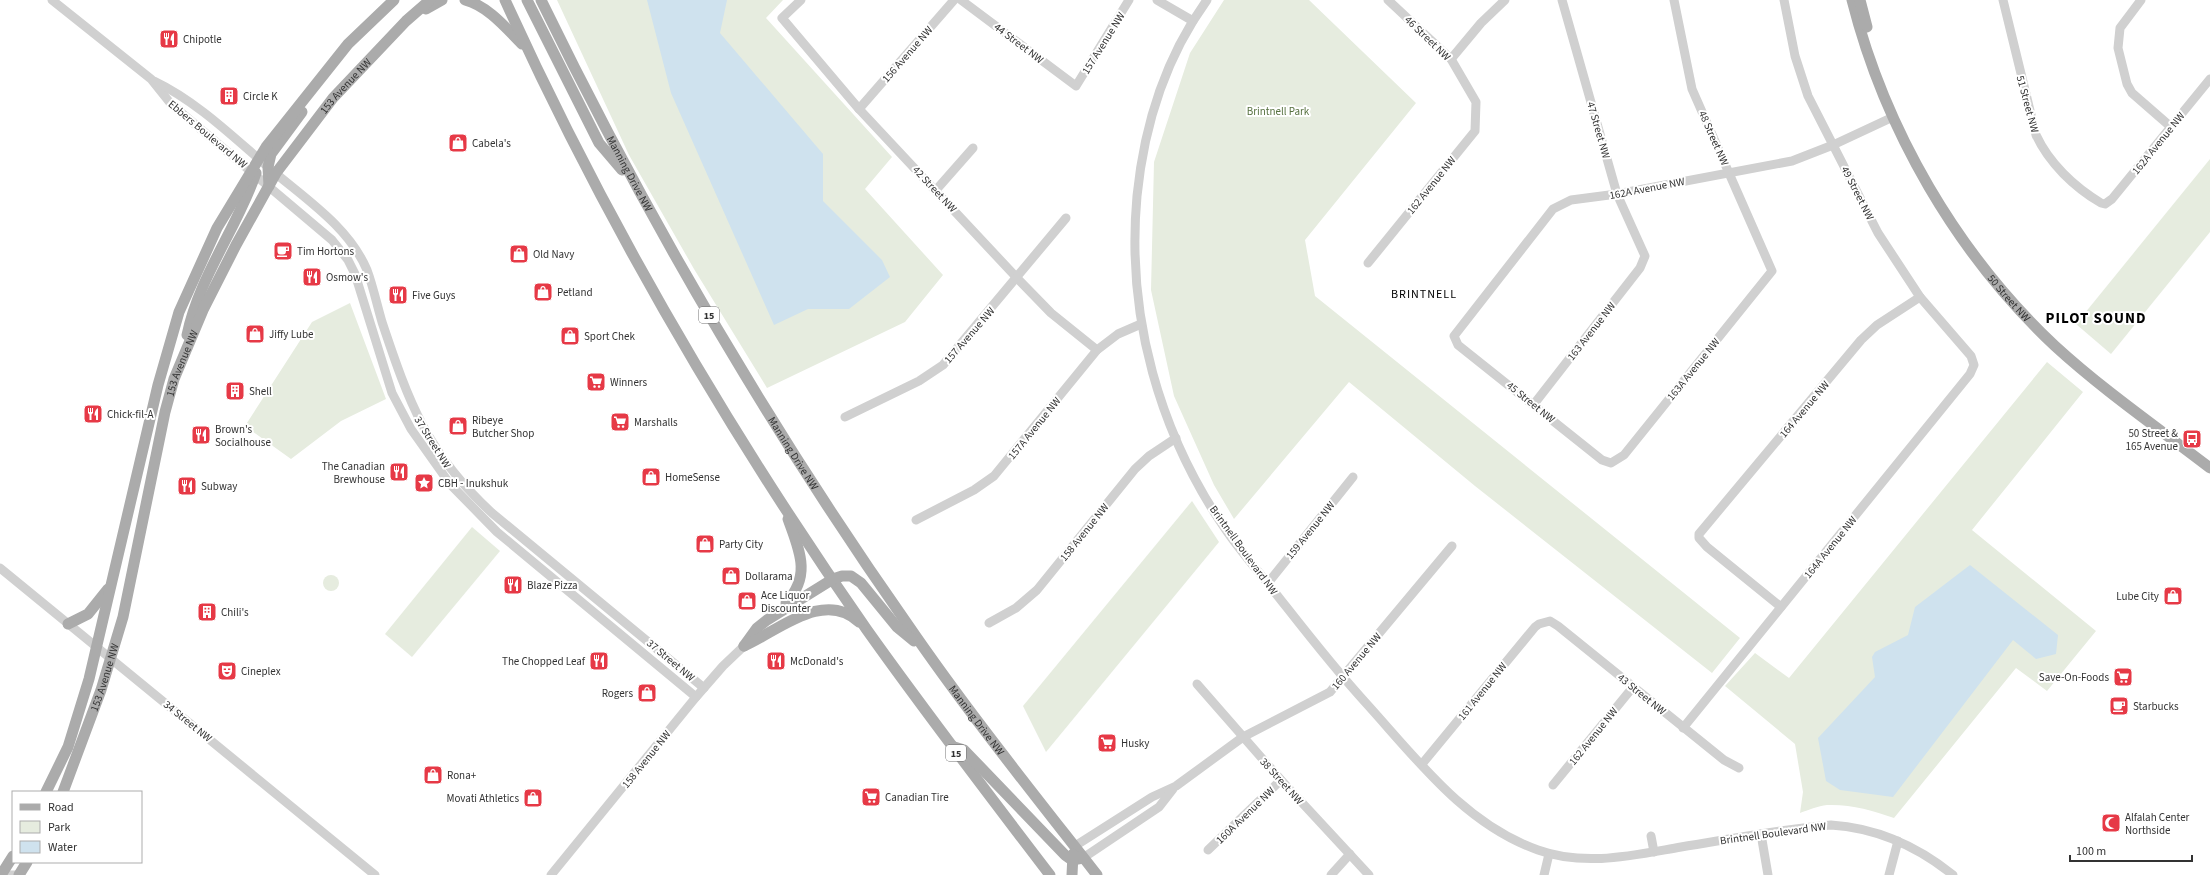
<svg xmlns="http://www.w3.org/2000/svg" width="2210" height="875" viewBox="0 0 2210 875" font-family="'Source Sans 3',sans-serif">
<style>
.green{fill:#e6ecdf}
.water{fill:#cfe2ee}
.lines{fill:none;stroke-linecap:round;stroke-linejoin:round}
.minor{stroke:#d0d0d0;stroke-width:9}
.major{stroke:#ababab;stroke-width:11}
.labels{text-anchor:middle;stroke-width:4;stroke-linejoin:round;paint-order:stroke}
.shield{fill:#fff;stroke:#707070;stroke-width:1}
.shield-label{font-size:10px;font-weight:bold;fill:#333}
.street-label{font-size:11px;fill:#333;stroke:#fff}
.poi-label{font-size:11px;fill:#333;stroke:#fff;text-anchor:start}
.park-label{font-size:11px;fill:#56703f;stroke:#fff}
.neighbourhood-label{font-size:12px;letter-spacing:1px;fill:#000;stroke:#fff}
.district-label{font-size:15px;font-weight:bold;letter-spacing:1px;fill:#000;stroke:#fff}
</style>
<rect width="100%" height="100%" fill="#fff"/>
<g class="green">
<path d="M557 0H783L766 18 892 157 865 189 943 275 905 322 767 388 694 269 629 155Z"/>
<path d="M1224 0H1309L1416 103 1305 240 1315 296 1740 638 1712 673 1475 486 1349 382 1234 519 1214 485 1174 396 1151 290 1154 162 1190 53Z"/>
<path d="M2210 159V232L2111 354 2076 324Z"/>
<path d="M350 303 386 399 341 421 291 459 245 426 312 322Z"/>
<path d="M2047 362 2083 392 1972 530 2096 631 2047 691 2016 668 1894 818C1872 810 1850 804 1827 805 1818 806 1808 810 1800 813L1803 792 1795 744 1725 686 1755 653 1789 678Z"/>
<path d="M1192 501 1219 542 1046 752 1023 706Z"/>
<path d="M472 527 500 551 412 657 385 634Z"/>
<circle cx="331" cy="583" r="8"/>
</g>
<g class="water">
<path d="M647 0H727L720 33 823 154V201L882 260 890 277 849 309H808L774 325 671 93Z"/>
<path d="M1970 565 2058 635 2056 654 2036 659 2013 640 1893 797 1840 790 1826 781 1818 738 1875 677 1872 657 1875 652 1908 635 1915 607Z"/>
</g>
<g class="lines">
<g class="minor">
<path d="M52 0 151 79 171 104 332 240 348 260 355 274 392 393 411 429 450 484 497 532 696 697"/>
<path d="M801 0 782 18 859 109 1017 278 1051 313 1097 350"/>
<path d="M961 0 1076 86 1129 0"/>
<path d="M1157 0 1193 21"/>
<path d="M1207 0C1165 58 1144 126 1137 196 1126 316 1159 434 1228 533 1242 553 1258 571 1273 590 1303 628 1332 666 1365 702 1416 758 1464 824 1538 850 1585 867 1634 855 1681 847 1731 839 1781 829 1831 825 1878 828 1917 846 1953 875"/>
<path d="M1674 0 1692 89 1772 271 1624 455 1611 463 1602 460 1458 345 1454 336 1553 209 1571 200 1617 194 1792 161 1833 145 1893 117"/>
<path d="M2003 0 2036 135C2049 163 2074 187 2101 203L2105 204 2112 199 2210 79"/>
<path d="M2141 0 2120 28 2118 48 2127 84 2132 93 2171 127"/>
<path d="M1451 59 1481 23 1505 0"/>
<path d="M154 81C196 101 232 136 267 166 302 197 348 225 367 270 373 286 377 305 382 322 409 403 427 453 492 513L704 688"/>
<path d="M859 109 954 0"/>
<path d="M936 190 973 148"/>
<path d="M1368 263 1475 131 1476 102 1451 59 1388 0"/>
<path d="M1534 404 1640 268 1645 256 1617 194 1562 0"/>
<path d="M845 417 919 381 943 365 1066 218"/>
<path d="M916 520 974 490 994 476 1097 350 1118 334 1141 324"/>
<path d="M0 568 375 875"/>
<path d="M1268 583 1353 477"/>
<path d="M1781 607 1707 547 1699 538V534L1861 340 1877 325 1920 297"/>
<path d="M989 623 1016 608 1037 590 1135 469 1149 456 1176 438"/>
<path d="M1197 684 1281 780 1369 875"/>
<path d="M1683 728 1970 374 1974 365 1971 356 1920 297 1878 233 1808 96 1795 56 1784 0"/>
<path d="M1422 764 1535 627 1539 624 1550 621 1558 626 1724 760 1739 768"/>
<path d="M1553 785 1633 687"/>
<path d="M1761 834 1768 875"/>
<path d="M1651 836 1654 852"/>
<path d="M1075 846 1152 797 1176 786 1243 737 1330 692 1452 546"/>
<path d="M1208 850 1281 780"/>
<path d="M1083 858 1159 807 1173 789"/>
<path d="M2 875H19"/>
<path d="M551 875 696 697 723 666 744 646"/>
<path d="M1331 875 1350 854"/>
<path d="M1544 875 1549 854"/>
<path d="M1889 875 1898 841"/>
</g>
<g class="major">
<path d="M465 0C488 6 506 28 522 44"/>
<path d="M505 0C605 220 728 431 867 630 926 713 988 794 1050 875"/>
<path d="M527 0 599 143 622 170"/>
<path id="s1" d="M541 0C647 218 769 427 908 625 967 711 1033 793 1097 875"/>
<path id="s2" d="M1852 0C1885 130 1957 254 2055 346 2103 390 2158 428 2210 468"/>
<path d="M1860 0 1867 27"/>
<path d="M426 9 442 0"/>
<path d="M269 186 268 167 271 154 302 112"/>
<path d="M187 335C199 277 237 228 256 173"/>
<path d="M786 603C812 575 799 550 788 519"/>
<path d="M68 624 88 614 108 589"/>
<path d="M744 646 757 628 767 620 833 579 842 576H851L861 583 897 627 914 641"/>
<path d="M744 646C778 631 824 589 859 622"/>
<path d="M951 746 964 750 1065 855 1072 860 1083 858"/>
<path d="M46 792 68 747 89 679 158 385 179 312 217 228 266 147 348 44 394 0"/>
<path id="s3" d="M63 792 101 690 123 617 165 412 174 379 203 310 236 245 276 173 333 98 406 21 430 0"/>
<path d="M1 875 13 856"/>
<path d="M19 875 27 862"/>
<path d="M1072 875 1073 854"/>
</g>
</g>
<defs>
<symbol id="restaurant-square" viewBox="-11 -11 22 22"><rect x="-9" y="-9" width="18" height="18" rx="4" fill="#e63946" stroke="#fff"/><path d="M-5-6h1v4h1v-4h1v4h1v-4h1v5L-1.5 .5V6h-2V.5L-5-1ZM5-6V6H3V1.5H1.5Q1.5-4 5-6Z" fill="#fff"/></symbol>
<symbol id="building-square" viewBox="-11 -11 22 22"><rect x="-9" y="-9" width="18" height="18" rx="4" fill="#e63946" stroke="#fff"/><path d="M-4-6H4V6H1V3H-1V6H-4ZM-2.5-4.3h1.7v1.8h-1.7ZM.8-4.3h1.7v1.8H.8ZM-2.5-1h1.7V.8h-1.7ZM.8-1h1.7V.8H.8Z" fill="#fff"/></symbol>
<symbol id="shop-square" viewBox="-11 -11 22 22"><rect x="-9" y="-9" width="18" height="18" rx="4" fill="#e63946" stroke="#fff"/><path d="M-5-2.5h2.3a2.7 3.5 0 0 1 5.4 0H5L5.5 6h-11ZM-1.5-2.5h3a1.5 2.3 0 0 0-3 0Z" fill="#fff"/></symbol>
<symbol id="cafe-square" viewBox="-11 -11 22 22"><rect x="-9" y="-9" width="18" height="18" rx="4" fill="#e63946" stroke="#fff"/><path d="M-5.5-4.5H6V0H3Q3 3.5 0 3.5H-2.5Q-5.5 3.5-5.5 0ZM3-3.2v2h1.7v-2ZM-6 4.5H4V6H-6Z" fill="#fff"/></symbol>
<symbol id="supermarket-square" viewBox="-11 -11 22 22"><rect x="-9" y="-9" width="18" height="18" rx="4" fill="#e63946" stroke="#fff"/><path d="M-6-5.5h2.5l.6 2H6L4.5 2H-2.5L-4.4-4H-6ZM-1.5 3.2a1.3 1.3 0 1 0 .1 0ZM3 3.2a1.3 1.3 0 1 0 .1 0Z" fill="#fff"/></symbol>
<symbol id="bus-square" viewBox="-11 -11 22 22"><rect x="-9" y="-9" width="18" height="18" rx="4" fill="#e63946" stroke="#fff"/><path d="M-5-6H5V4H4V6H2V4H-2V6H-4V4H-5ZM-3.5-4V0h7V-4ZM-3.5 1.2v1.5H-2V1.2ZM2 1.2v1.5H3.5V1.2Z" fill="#fff"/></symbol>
<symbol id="sight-square" viewBox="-11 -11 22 22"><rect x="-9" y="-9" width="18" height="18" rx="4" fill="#e63946" stroke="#fff"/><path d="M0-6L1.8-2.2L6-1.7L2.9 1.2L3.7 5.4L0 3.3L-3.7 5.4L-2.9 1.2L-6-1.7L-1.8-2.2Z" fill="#fff"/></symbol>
<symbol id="theatre-square" viewBox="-11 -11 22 22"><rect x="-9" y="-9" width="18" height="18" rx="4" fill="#e63946" stroke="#fff"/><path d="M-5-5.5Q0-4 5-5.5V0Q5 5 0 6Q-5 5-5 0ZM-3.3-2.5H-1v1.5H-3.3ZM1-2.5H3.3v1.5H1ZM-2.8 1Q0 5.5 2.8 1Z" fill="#fff"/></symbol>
<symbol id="mosque-square" viewBox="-11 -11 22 22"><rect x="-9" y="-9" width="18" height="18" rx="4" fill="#e63946" stroke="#fff"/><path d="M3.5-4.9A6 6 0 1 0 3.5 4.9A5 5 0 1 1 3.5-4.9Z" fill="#fff"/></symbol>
</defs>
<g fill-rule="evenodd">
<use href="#restaurant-square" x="158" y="28" width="22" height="22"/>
<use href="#building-square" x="218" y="85" width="22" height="22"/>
<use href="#shop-square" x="447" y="132" width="22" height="22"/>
<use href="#cafe-square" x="272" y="240" width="22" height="22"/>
<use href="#shop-square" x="508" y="243" width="22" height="22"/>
<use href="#restaurant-square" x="301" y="266" width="22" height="22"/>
<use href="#shop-square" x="532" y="281" width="22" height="22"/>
<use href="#restaurant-square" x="387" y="284" width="22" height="22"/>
<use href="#shop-square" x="244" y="323" width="22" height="22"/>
<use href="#shop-square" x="559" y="325" width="22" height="22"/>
<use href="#supermarket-square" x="585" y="371" width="22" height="22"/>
<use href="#building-square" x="224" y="380" width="22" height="22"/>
<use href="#restaurant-square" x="82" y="403" width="22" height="22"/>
<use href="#supermarket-square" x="609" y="411" width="22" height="22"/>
<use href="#shop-square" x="447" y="415" width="22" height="22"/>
<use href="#restaurant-square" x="190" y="424" width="22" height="22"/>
<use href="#bus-square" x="2181" y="428" width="22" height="22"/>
<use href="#restaurant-square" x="388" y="461" width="22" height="22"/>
<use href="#shop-square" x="640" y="466" width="22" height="22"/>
<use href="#sight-square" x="413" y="472" width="22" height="22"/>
<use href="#restaurant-square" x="176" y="475" width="22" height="22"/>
<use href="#shop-square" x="694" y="533" width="22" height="22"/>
<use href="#shop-square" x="720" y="565" width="22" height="22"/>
<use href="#restaurant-square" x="502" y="574" width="22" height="22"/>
<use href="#shop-square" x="2162" y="585" width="22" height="22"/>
<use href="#shop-square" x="736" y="590" width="22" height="22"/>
<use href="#building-square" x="196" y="601" width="22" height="22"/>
<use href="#restaurant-square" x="588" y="650" width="22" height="22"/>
<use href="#restaurant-square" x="765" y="650" width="22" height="22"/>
<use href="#theatre-square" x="216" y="660" width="22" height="22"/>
<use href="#supermarket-square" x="2112" y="666" width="22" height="22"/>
<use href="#shop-square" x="636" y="682" width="22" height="22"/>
<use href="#cafe-square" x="2108" y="695" width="22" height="22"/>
<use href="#supermarket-square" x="1096" y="732" width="22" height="22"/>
<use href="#shop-square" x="422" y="764" width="22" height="22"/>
<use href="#supermarket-square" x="860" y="786" width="22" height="22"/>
<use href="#shop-square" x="522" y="787" width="22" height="22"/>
<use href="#mosque-square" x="2100" y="812" width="22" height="22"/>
</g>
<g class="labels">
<g class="shield">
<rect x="699" y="307" width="20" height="16" rx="3"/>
<rect x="946" y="745" width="20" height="16" rx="3"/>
</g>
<g class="shield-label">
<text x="709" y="319">15</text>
<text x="956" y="757">15</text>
</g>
<g class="street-label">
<text transform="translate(1428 38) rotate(44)" y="4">46 Street NW</text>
<text transform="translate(1019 43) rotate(37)" y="4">44 Street NW</text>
<text transform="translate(1103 43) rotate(-58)" y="4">157 Avenue NW</text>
<text transform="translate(907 54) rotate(-49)" y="4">156 Avenue NW</text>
<text dy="4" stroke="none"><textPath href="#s3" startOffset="770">153 Avenue NW</textPath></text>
<text transform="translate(2028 104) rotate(75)" y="4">51 Street NW</text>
<text transform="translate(1599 130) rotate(74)" y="4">47 Street NW</text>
<text transform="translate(208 134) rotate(40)" y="4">Ebbers Boulevard NW</text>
<text transform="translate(1714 138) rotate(66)" y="4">48 Street NW</text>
<text transform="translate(2158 143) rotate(-51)" y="4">162A Avenue NW</text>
<text dy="4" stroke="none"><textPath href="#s1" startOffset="195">Manning Drive NW</textPath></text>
<text transform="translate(1431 185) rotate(-51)" y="4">162 Avenue NW</text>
<text transform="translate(1647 188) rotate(-11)" y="4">162A Avenue NW</text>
<text transform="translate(935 189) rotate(47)" y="4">42 Street NW</text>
<text transform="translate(1858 193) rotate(63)" y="4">49 Street NW</text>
<text dy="4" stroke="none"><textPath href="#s2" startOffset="340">50 Street NW</textPath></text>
<text transform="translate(1591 331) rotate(-52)" y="4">163 Avenue NW</text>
<text transform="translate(969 335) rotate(-49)" y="4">157 Avenue NW</text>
<text dy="4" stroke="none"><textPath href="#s3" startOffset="446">153 Avenue NW</textPath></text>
<text transform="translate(1693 369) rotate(-51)" y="4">163A Avenue NW</text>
<text transform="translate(1531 402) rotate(39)" y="4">45 Street NW</text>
<text transform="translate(1804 409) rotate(-50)" y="4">164 Avenue NW</text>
<text transform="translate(1034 428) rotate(-51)" y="4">157A Avenue NW</text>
<text transform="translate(433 442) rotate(58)" y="4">37 Street NW</text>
<text dy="4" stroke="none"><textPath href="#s1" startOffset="519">Manning Drive NW</textPath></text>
<text transform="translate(1310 530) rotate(-51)" y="4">159 Avenue NW</text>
<text transform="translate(1084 532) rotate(-51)" y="4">158 Avenue NW</text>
<text transform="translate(1830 547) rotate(-51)" y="4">164A Avenue NW</text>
<text transform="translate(1244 550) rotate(54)" y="4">Brintnell Boulevard NW</text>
<text transform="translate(671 660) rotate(40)" y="4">37 Street NW</text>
<text transform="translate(1356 661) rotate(-50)" y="4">160 Avenue NW</text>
<text dy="4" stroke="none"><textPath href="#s3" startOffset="122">153 Avenue NW</textPath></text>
<text transform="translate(1482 691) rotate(-51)" y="4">161 Avenue NW</text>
<text transform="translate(1642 694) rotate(39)" y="4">43 Street NW</text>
<text dy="4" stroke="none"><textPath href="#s1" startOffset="843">Manning Drive NW</textPath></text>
<text transform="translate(188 721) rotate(39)" y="4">34 Street NW</text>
<text transform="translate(1593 736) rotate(-51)" y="4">162 Avenue NW</text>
<text transform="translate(646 759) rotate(-51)" y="4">158 Avenue NW</text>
<text transform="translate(1282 781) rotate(48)" y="4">38 Street NW</text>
<text transform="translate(1245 815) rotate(-44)" y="4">160A Avenue NW</text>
<text transform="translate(1773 833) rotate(-8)" y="4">Brintnell Boulevard NW</text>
</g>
<g class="poi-label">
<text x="183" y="43">Chipotle</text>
<text x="243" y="100">Circle K</text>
<text x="472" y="147">Cabela's</text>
<text x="297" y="255">Tim Hortons</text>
<text x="533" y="258">Old Navy</text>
<text x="326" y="281">Osmow's</text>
<text x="557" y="296">Petland</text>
<text x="412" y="299">Five Guys</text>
<text x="269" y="338">Jiffy Lube</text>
<text x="584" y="340">Sport Chek</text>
<text x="610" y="386">Winners</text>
<text x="249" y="395">Shell</text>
<text x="107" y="418">Chick-fil-A</text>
<text x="472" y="424">Ribeye<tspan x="472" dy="13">Butcher Shop</tspan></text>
<text x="634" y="426">Marshalls</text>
<text x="215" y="433">Brown's<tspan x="215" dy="13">Socialhouse</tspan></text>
<text x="2178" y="437" text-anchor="end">50 Street &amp;<tspan x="2178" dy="13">165 Avenue</tspan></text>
<text x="385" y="470" text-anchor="end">The Canadian<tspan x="385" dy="13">Brewhouse</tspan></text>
<text x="665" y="481">HomeSense</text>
<text x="438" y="487">CBH - Inukshuk</text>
<text x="201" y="490">Subway</text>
<text x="719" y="548">Party City</text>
<text x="745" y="580">Dollarama</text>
<text x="527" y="589">Blaze Pizza</text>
<text x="761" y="599">Ace Liquor<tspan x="761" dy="13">Discounter</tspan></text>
<text x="2159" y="600" text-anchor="end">Lube City</text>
<text x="221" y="616">Chili's</text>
<text x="585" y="665" text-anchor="end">The Chopped Leaf</text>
<text x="790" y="665">McDonald's</text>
<text x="241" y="675">Cineplex</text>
<text x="2109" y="681" text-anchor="end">Save-On-Foods</text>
<text x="633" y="697" text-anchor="end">Rogers</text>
<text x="2133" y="710">Starbucks</text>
<text x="1121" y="747">Husky</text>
<text x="447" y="779">Rona+</text>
<text x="885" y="801">Canadian Tire</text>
<text x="519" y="802" text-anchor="end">Movati Athletics</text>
<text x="2125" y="821">Alfalah Center<tspan x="2125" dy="13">Northside</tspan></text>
</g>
<g class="park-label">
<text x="1278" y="115">Brintnell Park</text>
</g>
<g class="neighbourhood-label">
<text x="1424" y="298">BRINTNELL</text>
</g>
<g class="district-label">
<text x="2096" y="323">PILOT SOUND</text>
</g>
</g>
<rect x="12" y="791" width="130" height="72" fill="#ffffff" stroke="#adadad"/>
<rect x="20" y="804" width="20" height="6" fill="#ababab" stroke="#adadad"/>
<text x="48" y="811" font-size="12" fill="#333333">Road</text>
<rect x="20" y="821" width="20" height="12" fill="#e6ecdf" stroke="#adadad"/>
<text x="48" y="831" font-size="12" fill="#333333">Park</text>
<rect x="20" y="841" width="20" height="12" fill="#cfe2ee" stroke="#adadad"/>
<text x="48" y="851" font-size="12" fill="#333333">Water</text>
<path d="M2070 855v6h122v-6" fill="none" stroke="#333333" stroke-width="2"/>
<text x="2076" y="855" font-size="12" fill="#333333" stroke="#ffffff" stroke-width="3" paint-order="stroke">100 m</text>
</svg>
